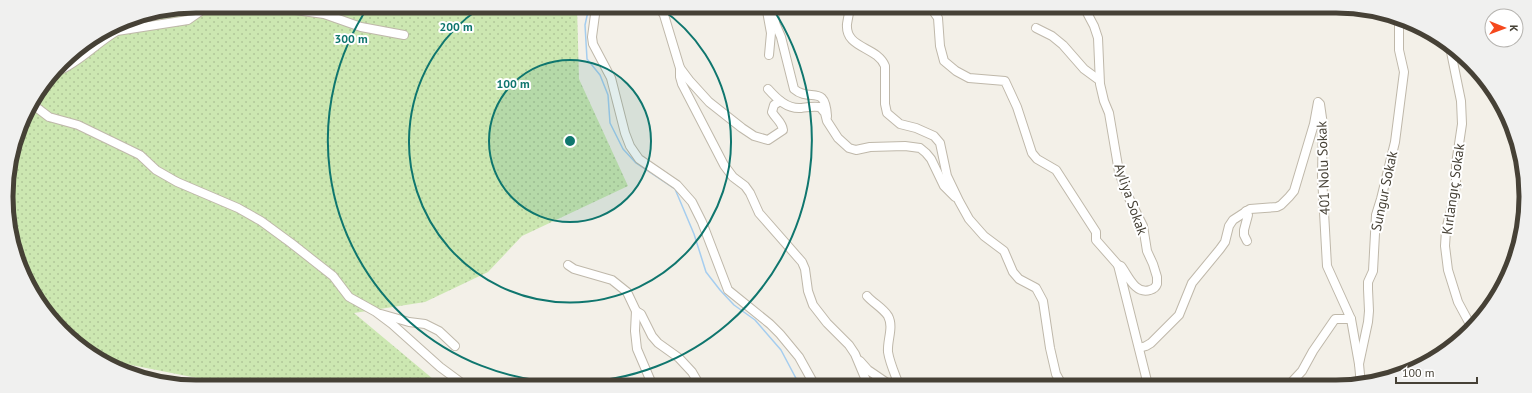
<svg xmlns="http://www.w3.org/2000/svg" width="1532" height="393" viewBox="0 0 1532 393" font-family="'PT Sans',sans-serif">
<style>
.grass{fill:url(#grass-dots)}
.lines{fill:none;stroke-linecap:round;stroke-linejoin:round}
.stream{stroke:#a5cdef;stroke-width:1.5}
.minor-casing{stroke:#bfb8aa;stroke-width:10}
.minor{stroke:#fff;stroke-width:8}
.ring{fill:none;stroke:#0f766e;stroke-width:2}
.labels{text-anchor:middle;stroke-width:4;stroke-linejoin:round;paint-order:stroke}
.street-label{font-size:14px;fill:#464136;stroke:#fff}
.rim{fill:none;stroke:#464136;stroke-width:5}
.centre{fill:#0f766e;stroke:#fff;stroke-width:2}
.ring-label{font-size:12px;text-anchor:middle;font-weight:bold;fill:#0f766e;stroke:#fff;stroke-width:4;stroke-linejoin:round;paint-order:stroke}
</style>
<defs>
<pattern id="grass-dots" width="8" height="8" patternUnits="userSpaceOnUse"><rect width="8" height="8" fill="#cce7b1"/><path d="M2 2h.1M6 6h.1" fill="none" stroke="#b1c799" stroke-width="1.8" stroke-linecap="round"/></pattern>
</defs>
<rect width="100%" height="100%" fill="#f3f0e8"/>
<path class="grass" d="M197 6 577 7 579 79 628 186 522 236 488 272 425 302 354 313 439 384 212 383 197 378 106 360 95 356 45 312 13 246 6 184 26 112 71 53 124 20Z"/>
<g class="lines">
<path class="stream" d="M589 7 585 25 587 59 600 75 608 95 610 123 623 149 636 163 675 189 694 234 706 272 720 290 734 305 755 320 781 350 799 384"/>
<defs>
<g id="minor">
<path d="M274 6 281 8 324 14 361 27 404 35"/>
<path d="M596 7 592 37 593 44 611 78 625 133 630 146 639 159 677 185 692 202 702 222 728 290 770 324 780 334 799 357 814 384"/>
<path d="M659 7 664 15 680 68 689 80 709 102 742 128 754 136 768 140 783 130C782 122 776 119 772 112L774 105 780 101"/>
<path d="M768 8 767 11 771 33 769 55"/>
<path d="M774 8 775 23 781 37 794 89C810 103 825 83 827 116"/>
<path d="M850 8C849 13 848 18 847 24 845 49 877 46 885 66V104L887 113 900 124 916 128 934 136 940 143 947 176 959 201 969 219 984 236 1004 251 1013 272 1019 279 1036 288 1043 301 1050 348 1056 374 1062 385"/>
<path d="M931 8 938 18 940 46 944 61 956 71 969 78 1005 81 1017 107 1032 153 1037 159 1056 170 1096 232V240L1118 265"/>
<path d="M1085 9 1094 26 1098 38 1100 84 1104 101 1109 113 1119 172 1127 194 1143 226 1147 251 1153 264 1157 277V284C1156 287 1154 289 1150 290 1135 295 1128 275 1121 266L1118 265 1148 385"/>
<path d="M1086 11 1097 9"/>
<path d="M1036 28 1052 36 1063 45 1084 69 1099 80"/>
<path d="M1440 38 1443 40"/>
<path d="M1450 47 1461 101 1462 124 1456 164V184L1454 198 1446 230 1445 246 1448 270 1458 302 1472 328"/>
<path d="M680 68V77L682 84 724 165 733 177 745 186 750 193 759 213 802 262 805 269 808 291 813 305 827 323 849 345 855 354 868 385"/>
<path d="M58 71C80 62 96 43 117 31L188 20 208 6"/>
<path d="M768 89C777 99 787 109 801 108 808 107 813 106 820 107L825 113 827 121 838 138 849 148 856 150 870 147 905 146 920 148 926 153 931 159 944 186 955 197"/>
<path d="M32 104 49 117 78 125 140 155 156 170 177 182 238 208 261 221 291 243 333 276 349 297 376 312 392 324 440 367 463 384"/>
<path d="M1246 211 1248 215 1244 230V235L1247 241"/>
<path d="M568 265 574 269 612 280 627 292 636 311 641 314 652 336 658 343 679 358 692 372 699 384"/>
<path d="M867 296C873 303 883 308 888 316 894 327 887 340 888 352 890 364 895 374 899 385"/>
<path d="M636 311 635 331 637 349 652 384"/>
<path d="M381 314 409 322 425 324 439 331 455 346"/>
<path d="M1139 348 1146 346 1151 343 1179 315 1192 283 1220 249 1225 242 1229 226 1233 220 1250 209 1277 207 1281 205 1289 197 1294 191 1314 124 1318 102 1320 104 1323 125 1322 176 1327 266 1351 319 1359 364"/>
<path d="M860 361 868 370 890 385"/>
<path d="M1289 385 1302 371 1313 351 1335 319H1351"/>
<path d="M1361 385 1359 364 1368 322 1369 311 1368 289V282L1373 271 1376 215 1381 199 1395 142 1404 72 1399 50V21"/>
</g>
</defs>
<use href="#minor" class="minor-casing"/>
<use href="#minor" class="minor"/>
</g>
<circle cx="570" cy="141" r="81" fill="#0f766e" fill-opacity=".12"/>
<g class="ring">
<circle cx="570" cy="141" r="81"/>
<path d="M660 8A161 161 0 1 1 480 8"/>
<path d="M773 9A242 242 0 1 1 368 7"/>
</g>
<g class="labels">
<g class="street-label">
<text transform="translate(1323 168) rotate(-92)" y="5">401 Nolu Sokak</text>
<text transform="translate(1453 189) rotate(-82)" y="5">Kırlangıç Sokak</text>
<text transform="translate(1384 191) rotate(-78)" y="5">Sungur Sokak</text>
<text transform="translate(1131 199) rotate(71)" y="5">Ayliya Sokak</text>
</g>
</g>
<path d="M0 0H1532V393H0ZM196 13H1336A183 183 0 0 1 1519 196V197A183 183 0 0 1 1336 380H196A183 183 0 0 1 13 197V196A183 183 0 0 1 196 13Z" fill="#f0f0ef" fill-rule="evenodd"/>
<path class="rim" d="M196 13H1336A183 183 0 0 1 1519 196V197A183 183 0 0 1 1336 380H196A183 183 0 0 1 13 197V196A183 183 0 0 1 196 13Z"/>
<circle cx="570" cy="141" r="6" class="centre"/>
<g class="ring-label">
<text x="456" y="31">200 m</text>
<text x="351" y="43">300 m</text>
<text x="513" y="88">100 m</text>
</g>
<g transform="translate(1504 28) rotate(91)"><circle r="19" fill="#ffffff" stroke="#b5b3af"/>
<path d="M0-3L7 15L0 10L-7 15Z" fill="#f5481d"/>
<text y="-6" font-size="11" font-weight="bold" text-anchor="middle" fill="#464136">K</text>
</g>
<path d="M1396 377v6h81v-6" fill="none" stroke="#464136" stroke-width="2"/>
<text x="1402" y="377" font-size="12" fill="#464136" stroke="#ffffff" stroke-width="3" paint-order="stroke">100 m</text>
</svg>
